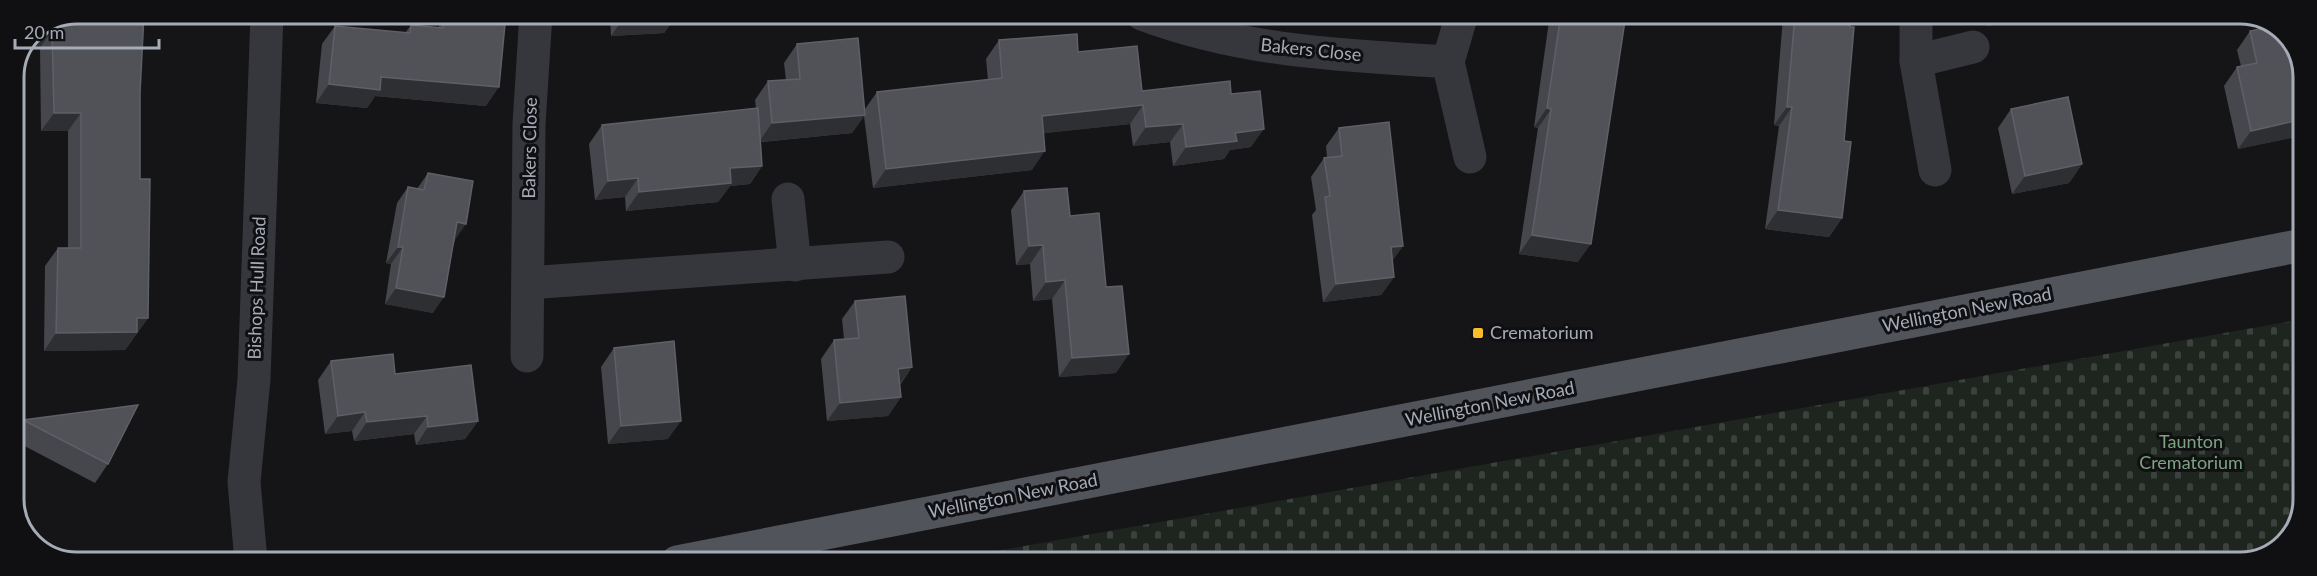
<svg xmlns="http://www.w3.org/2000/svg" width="2317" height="576" viewBox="0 0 2317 576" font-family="Lato,sans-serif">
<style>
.cemetery{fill:url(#cemetery-stones)}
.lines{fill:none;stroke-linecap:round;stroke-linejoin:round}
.street{stroke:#36373c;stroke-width:33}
.primary{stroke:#52545c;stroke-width:33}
.wall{fill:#46474c}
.shaded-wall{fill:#2e2f32}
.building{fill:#515258;stroke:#5e6067;stroke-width:1.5}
.poi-dot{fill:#fcbb29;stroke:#101012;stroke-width:2}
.labels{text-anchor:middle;stroke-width:6;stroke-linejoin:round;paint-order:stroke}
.street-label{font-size:18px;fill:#a6abb8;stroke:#101012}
.poi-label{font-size:18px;fill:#a6abb8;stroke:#101012;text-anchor:start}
.park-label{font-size:18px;fill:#7ca480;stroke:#101012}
.rim{fill:none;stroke:#a6abb8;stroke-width:3}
</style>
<defs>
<pattern id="cemetery-stones" width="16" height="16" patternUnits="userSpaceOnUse" patternTransform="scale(1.5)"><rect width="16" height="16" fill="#1d251e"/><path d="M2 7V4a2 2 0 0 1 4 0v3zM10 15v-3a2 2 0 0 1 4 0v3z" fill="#3b423d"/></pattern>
</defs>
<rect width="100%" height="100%" fill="#151517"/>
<path class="cemetery" d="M2303 319 2302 512 2279 549 2241 562H935Z"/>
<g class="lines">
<g class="street">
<path d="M1142 14C1243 52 1342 55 1448 62L1462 14"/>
<path d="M1916 15V61L1935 170"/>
<path d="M1916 61 1973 47"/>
<path d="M1448 62 1470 157"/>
<path d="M788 199 795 265"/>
<path d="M528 283 888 257"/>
<path d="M527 356 529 124 536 14"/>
<path d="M251 561 244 482 254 379 267 14"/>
</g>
<path class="primary" d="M677 562 2303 245"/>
</g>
<g class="wall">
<path d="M77 14 140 93V179L148 318 125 350 44 351 45 266 58 248H68V131H41L40 48H31V35L32 32Z"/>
<path d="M610 14H677V15L664 33 611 36Z"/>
<path d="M899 14H975L900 22Z"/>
<path d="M1550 14H1626L1578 262 1519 254 1538 128 1534 127Z"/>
<path d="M1763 15H1851L1844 141 1842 218 1829 237 1765 229 1779 126 1774 125 1783 18 1763 16Z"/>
<path d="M1984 15H2046L1987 26Z"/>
<path d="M443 19 486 106 375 96 367 108 316 103 322 44 335 26 405 33 411 25 438 28Z"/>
<path d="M2265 22 2288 35 2303 69V74L2299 79 2303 97V125L2295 137 2238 149 2224 86 2237 67 2241 66 2237 50 2250 31 2266 28Z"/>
<path d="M999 40 1078 52 1142 91 1231 94 1251 147 1230 150 1224 159 1173 166 1170 142 1133 146 1130 124 1043 133 1032 170 873 188 864 116 852 133 761 142 762 166 750 184 730 186 718 202 626 211 625 197 595 200 589 144 602 125 756 108 755 100 768 81 786 80 784 63 797 44 865 109 877 92 988 80 986 59Z"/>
<path d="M2011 109 2082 164 2069 183 2012 194 1998 128Z"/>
<path d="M1339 128 1403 246 1392 261 1394 277 1381 295 1323 302 1312 215 1316 210 1311 177 1324 158H1327L1326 146Z"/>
<path d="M428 173 455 240 433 313 385 304 391 264 386 263 397 203 408 187 417 189Z"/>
<path d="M1024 191 1070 216 1106 287 1116 373 1059 377 1052 299 1033 301 1030 264 1016 265 1011 210Z"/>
<path d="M855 301 912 367 900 385 901 397 888 416 827 421 821 359 834 340 844 339 842 319Z"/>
<path d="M614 348 668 439 608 444 601 367Z"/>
<path d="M331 361 395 374 478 421 465 439 416 445 414 434 354 441 352 431 325 434 318 380Z"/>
<path d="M23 420 108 464 95 483 15 441 14 433Z"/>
</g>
<g class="shaded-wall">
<path d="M906 14H975L900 22Z"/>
<path d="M677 15 664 33 611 36 624 17Z"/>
<path d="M1763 15H1785L1783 18 1763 16Z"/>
<path d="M1995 15H2046L1987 26Z"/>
<path d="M43 30H52L40 48H31Z"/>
<path d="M2302 67 2303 74 2295 85 2297 69Z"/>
<path d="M381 77 499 87 486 106 375 96 367 108 316 103 329 84Z"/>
<path d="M1143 105 1130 124 1029 135 1042 116Z"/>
<path d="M1787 107H1792L1779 126 1774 125Z"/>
<path d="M1547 108 1551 109 1538 128 1534 127Z"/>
<path d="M54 113H81L68 131H41Z"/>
<path d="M865 115 852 133 759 142 772 123Z"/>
<path d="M2303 119V125L2295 137 2238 149 2251 131Z"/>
<path d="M1183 124 1170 142 1133 146 1146 127Z"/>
<path d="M1264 129 1251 147 1230 150 1224 159 1173 166 1186 147 1235 133Z"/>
<path d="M1045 151 1032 170 873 188 886 169Z"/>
<path d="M2082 164 2069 183 2012 194 2025 176Z"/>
<path d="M762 166 750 184 730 186 718 202 626 211 639 192 730 168Z"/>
<path d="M638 178 625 197 595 200 608 181Z"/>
<path d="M1778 210 1842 218 1829 237 1765 229Z"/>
<path d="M457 222 466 224 455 240 445 238Z"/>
<path d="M1532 235 1591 244 1578 262 1519 254Z"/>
<path d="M1043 245 1030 264 1016 265 1029 246Z"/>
<path d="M1403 246 1390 264 1391 247Z"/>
<path d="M398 247H403L391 264 386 263Z"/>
<path d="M1394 277 1381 295 1323 302 1336 284Z"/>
<path d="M1065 280 1052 299 1033 301 1046 282Z"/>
<path d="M396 288 444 297 433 313 385 304Z"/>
<path d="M137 318H148L125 350 44 351 56 333Z"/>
<path d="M1129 354 1116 373 1059 377 1072 358Z"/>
<path d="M912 367 899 385 898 369Z"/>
<path d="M901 397 888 416 827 421 840 403Z"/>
<path d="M365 412 352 431 325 434 338 416Z"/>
<path d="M427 416 414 434 354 441 367 422Z"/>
<path d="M478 421 465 439 416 445 428 427Z"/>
<path d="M681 421 668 439 608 444 621 426Z"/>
<path d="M23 492 14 504V494Z"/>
</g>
<g class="building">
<path d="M77 14H144L140 93V179H150L148 318H137V332L56 333 58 248H81V113H54L52 30H43V27Z"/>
<path d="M623 14H677V15L624 17Z"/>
<path d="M1561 14H1626L1591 244 1532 235 1551 109 1547 108Z"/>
<path d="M1795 15H1851L1850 27H1854L1844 141 1851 142 1842 218 1778 210 1792 107H1787Z"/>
<path d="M443 19 505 24 499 87 381 77 380 90 329 84 335 26 410 33 411 25 443 28Z"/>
<path d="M2273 26 2288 35 2302 67 2297 69 2303 97V119L2251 131 2237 67 2257 63 2250 31Z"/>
<path d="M1077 34 1078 52 1137 46 1142 91 1230 81 1231 94 1260 91 1264 129 1235 133 1237 141 1186 147 1183 124 1146 127 1143 105 1042 116 1045 151 886 169 877 92 1002 78 999 40Z"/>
<path d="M858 38 865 115 772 123 768 81 800 79 797 44Z"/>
<path d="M2068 97 2082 164 2025 176 2011 109Z"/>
<path d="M758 108 762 166 730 168 731 183 639 192 638 178 608 181 602 125Z"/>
<path d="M1389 122 1403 246 1391 247 1394 277 1336 284 1325 197 1330 196 1324 158 1342 156 1339 128Z"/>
<path d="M428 173 473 181 466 224 457 222 444 297 396 288 403 247H398L408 187 424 190Z"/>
<path d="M1067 188 1070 216 1099 213 1106 287 1122 286 1129 354 1072 358 1065 280 1046 282 1043 245 1029 246 1024 191Z"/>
<path d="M905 296 912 367 898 369 901 397 840 403 834 340 859 338 855 301Z"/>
<path d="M674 341 681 421 621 426 614 348Z"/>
<path d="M393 354 395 374 471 365 478 421 428 427 427 416 367 422 365 412 338 416 331 361Z"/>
<path d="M138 405 108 464 23 420Z"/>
<path d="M14 431 23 492 14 494Z"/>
</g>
<rect class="poi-dot" x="1472" y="327" width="12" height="12" rx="3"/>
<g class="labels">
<g class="street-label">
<text transform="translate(1311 50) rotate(6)" y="6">Bakers Close</text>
<text transform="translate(530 148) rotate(-89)" y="6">Bakers Close</text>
<text transform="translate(257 288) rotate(-88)" y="6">Bishops Hull Road</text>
<text transform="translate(1967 310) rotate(-11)" y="6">Wellington New Road</text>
<text transform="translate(1490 404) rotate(-11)" y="6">Wellington New Road</text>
<text transform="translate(1013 496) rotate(-11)" y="6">Wellington New Road</text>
</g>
<g class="poi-label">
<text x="1490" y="339">Crematorium</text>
</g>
<g class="park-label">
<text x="2191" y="448">Taunton<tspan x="2191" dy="21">Crematorium</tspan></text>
</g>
</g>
<path d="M0 0H2317V576H0ZM77 24H2240A53 53 0 0 1 2293 77V499A53 53 0 0 1 2240 552H77A53 53 0 0 1 24 499V77A53 53 0 0 1 77 24Z" fill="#101012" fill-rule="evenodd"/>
<path class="rim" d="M77 24H2240A53 53 0 0 1 2293 77V499A53 53 0 0 1 2240 552H77A53 53 0 0 1 24 499V77A53 53 0 0 1 77 24Z"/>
<path d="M15 39v9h144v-9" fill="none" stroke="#a6abb8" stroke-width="3"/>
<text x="24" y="39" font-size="18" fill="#a6abb8" stroke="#101012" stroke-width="4.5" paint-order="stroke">20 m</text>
</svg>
